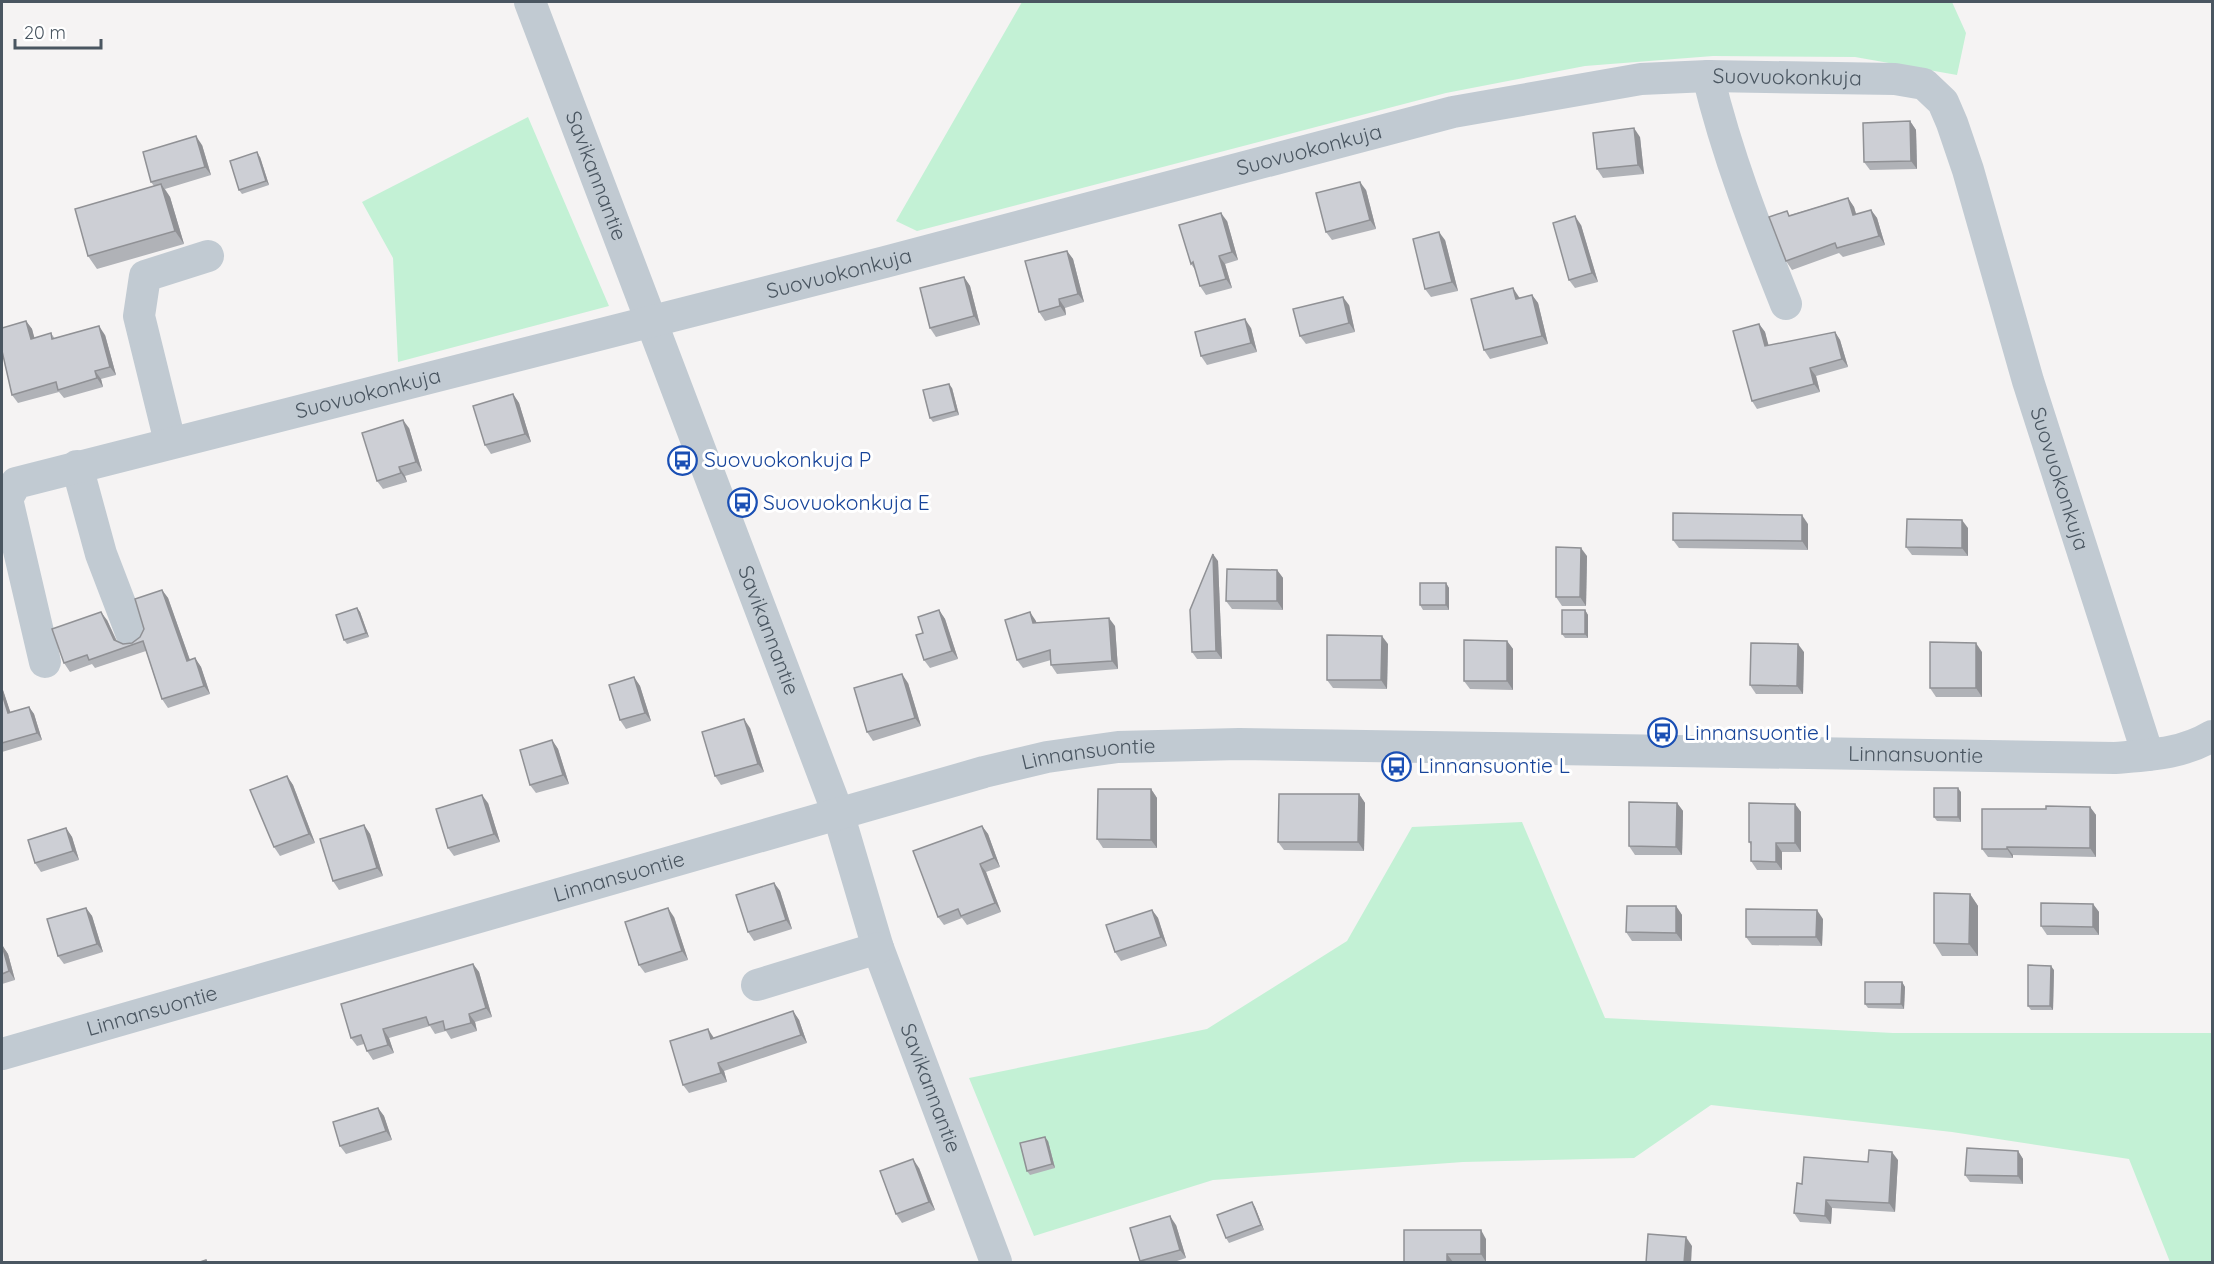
<svg xmlns="http://www.w3.org/2000/svg" width="2214" height="1264" viewBox="0 0 2214 1264" font-family="Quicksand,sans-serif">
<style>
.green{fill:#c3f1d5}
.lines{fill:none;stroke-linecap:round;stroke-linejoin:round}
.minor{stroke:#c1cad2;stroke-width:32}
.wall{fill:#b0b2b7}
.shaded-wall{fill:#909195}
.building{fill:#cdcfd5;stroke:#909195;stroke-width:1.5}
.labels{text-anchor:middle;stroke-width:6;stroke-linejoin:round;paint-order:stroke}
.street-label{font-size:21px;fill:#4a5661;stroke:#fff}
.transit-label{font-size:21px;fill:#164399;stroke:#fff;text-anchor:start}
</style>
<rect width="100%" height="100%" fill="#f5f3f3"/>
<g class="green">
<path d="M1022 2H1952L1966 33 1957 75 1855 57 1713 56 1585 66 1446 93 917 231 896 221Z"/>
<path d="M528 117 609 306 398 362 393 258 362 202Z"/>
<path d="M1522 822 1605 1018 1893 1033H2212V1262H2170L2129 1159 1952 1132 1711 1105 1634 1158 1463 1162 1213 1180 1034 1236 969 1078 1207 1029 1347 941 1412 827Z"/>
</g>
<g class="lines">
<g class="minor">
<path id="s1" d="M530 2 839 816 878 948 996 1262"/>
<path d="M1708 76C1727 155 1756 229 1786 304"/>
<path d="M170 442 139 316 145 276 208 256"/>
<path d="M77 466 101 554 132 635"/>
<path id="s2" d="M45 662 7 499 16 483 885 262 1453 112 1641 79 1708 76 1895 79 1924 84 1943 102 1952 123 1968 170 2028 381 2148 755"/>
<path d="M757 985 878 948"/>
<path id="s3" d="M2 1054 984 772 1047 757 1118 747 1239 744 2115 758C2150 755 2182 754 2212 736"/>
</g>
</g>
<g class="wall">
<path d="M1910 121 1916 130 1917 169 1870 170 1864 162Z"/>
<path d="M1640 137 1644 174 1603 178 1597 169Z"/>
<path d="M202 145 211 175 165 189 170 197 184 244 97 269 88 256 154 186 151 182Z"/>
<path d="M260 157 269 185 242 194 239 190Z"/>
<path d="M1366 190 1376 229 1332 240 1326 232Z"/>
<path d="M1848 198 1854 207 1856 214 1871 210 1877 218 1885 245 1843 257 1839 253 1792 270 1786 261 1790 215Z"/>
<path d="M1227 221 1238 260 1225 264 1232 288 1206 295 1200 286 1196 271 1191 264Z"/>
<path d="M1581 225 1598 282 1575 288 1569 280Z"/>
<path d="M1445 240 1458 291 1431 297 1425 289Z"/>
<path d="M1067 251 1073 259 1084 302 1065 308 1066 315 1045 321 1039 312Z"/>
<path d="M964 277 970 286 980 325 936 337 930 328Z"/>
<path d="M1532 295 1538 303 1548 344 1490 359 1484 350 1519 297 1520 298Z"/>
<path d="M1349 305 1355 332 1306 344 1300 336Z"/>
<path d="M26 321 32 329 34 338 51 333 55 339 105 335 116 375 101 379 103 387 64 398 59 392 18 403 12 395Z"/>
<path d="M1759 324 1765 332 1768 346 1835 332 1840 340 1848 367 1816 376 1820 392 1757 409 1752 401Z"/>
<path d="M1251 328 1257 352 1207 365 1201 356Z"/>
<path d="M952 388 959 415 933 422 930 418Z"/>
<path d="M513 394 519 403 531 442 491 454 485 445Z"/>
<path d="M409 428 422 471 405 476 407 482 383 489 377 481Z"/>
<path d="M1808 524V550L1679 548 1673 540Z"/>
<path d="M1968 528V556L1912 555 1906 547Z"/>
<path d="M1587 556 1586 606H1562L1556 597Z"/>
<path d="M1218 561 1222 659H1197L1192 652Z"/>
<path d="M1277 570 1283 578V610L1232 609 1226 601Z"/>
<path d="M1446 583 1449 588V610H1423L1420 605Z"/>
<path d="M162 590 168 598 190 660 195 658 201 667 210 694 168 708 162 699 146 651 95 668 92 664 70 672 64 663 107 620 117 641 123 644 132 643 140 637Z"/>
<path d="M357 608 360 612 369 637 347 644 344 640Z"/>
<path d="M939 610 945 619 958 659 930 668 924 660 923 633Z"/>
<path d="M1585 610 1588 615V638H1565L1562 634Z"/>
<path d="M1036 621V623L1115 626 1118 669 1057 674 1051 665V660L1023 668 1017 660Z"/>
<path d="M1507 641 1513 649V690L1470 689 1464 681Z"/>
<path d="M1388 644 1387 689 1333 688 1327 680Z"/>
<path d="M1804 652 1803 694H1756L1750 685Z"/>
<path d="M1982 652V697H1936L1930 688Z"/>
<path d="M634 677 640 686 651 721 626 729 620 720Z"/>
<path d="M908 683 921 726 873 741 867 732Z"/>
<path d="M2 687 10 712 29 707 34 714 42 740 2 752Z"/>
<path d="M750 728 764 772 721 785 715 776Z"/>
<path d="M552 740 558 749 569 784 536 793 530 785Z"/>
<path d="M287 776 293 785 315 843 280 856 274 847Z"/>
<path d="M1151 789 1157 798V848H1103L1097 839Z"/>
<path d="M1961 792V822L1937 821 1934 817Z"/>
<path d="M1359 794 1365 803 1364 851 1284 850 1278 842Z"/>
<path d="M488 803 500 842 454 856 448 848Z"/>
<path d="M1677 803 1683 811 1682 855H1635L1629 846Z"/>
<path d="M1795 804 1801 812V852H1782V870H1757L1751 861V845L1749 842Z"/>
<path d="M2090 807 2096 815V857L2013 855V858L1988 857 1982 849 2046 809Z"/>
<path d="M364 825 370 834 383 876 339 890 333 881Z"/>
<path d="M982 826 988 834 1000 867 986 872 1001 912 967 925 962 918 944 925 938 917Z"/>
<path d="M66 828 72 837 79 860 41 872 35 863Z"/>
<path d="M774 883 780 891 792 929 754 941 748 932Z"/>
<path d="M1970 894 1978 906V956H1942L1934 943Z"/>
<path d="M2093 904 2099 912V935H2047L2041 926Z"/>
<path d="M1676 906 1682 915V941H1632L1626 932Z"/>
<path d="M86 908 92 916 103 952 64 964 58 956Z"/>
<path d="M1152 910 1158 918 1167 946 1121 961 1115 952Z"/>
<path d="M674 917 688 960 645 973 639 965Z"/>
<path d="M1823 919 1822 946 1752 945 1746 937Z"/>
<path d="M2 945 8 954 15 980 2 984Z"/>
<path d="M473 964 479 972 492 1017 475 1022 477 1031 451 1039 446 1031 435 1034 430 1026 389 1038 394 1053 373 1060 367 1051 364 1044 357 1046 351 1038Z"/>
<path d="M2054 970 2053 1010H2031L2028 1006Z"/>
<path d="M1902 982 1905 987 1904 1009 1868 1008 1865 1004Z"/>
<path d="M793 1011 799 1020 807 1043 724 1071 727 1082 689 1093 683 1085 714 1038Z"/>
<path d="M378 1108 384 1116 392 1140 346 1154 340 1146Z"/>
<path d="M1048 1141 1055 1168 1030 1175 1027 1171Z"/>
<path d="M2018 1151 2023 1159V1184L1970 1182 1965 1175Z"/>
<path d="M1898 1160 1895 1212 1832 1208 1831 1224 1800 1222 1794 1213 1802 1184 1868 1162Z"/>
<path d="M919 1168 935 1210 902 1223 896 1214Z"/>
<path d="M1252 1202 1255 1207 1264 1230 1229 1243 1226 1238Z"/>
<path d="M1176 1225 1186 1258 1171 1263H1141L1140 1261Z"/>
<path d="M1486 1239V1262L1404 1263Z"/>
</g>
<g class="shaded-wall">
<path d="M1910 121 1916 130 1917 169 1911 161Z"/>
<path d="M1634 128 1640 137 1644 174 1638 165Z"/>
<path d="M196 136 202 145 211 175 205 167Z"/>
<path d="M257 152 260 157 269 185 266 181Z"/>
<path d="M1360 182 1366 190 1376 229 1370 220Z"/>
<path d="M161 184 170 197 184 244 175 231Z"/>
<path d="M1848 198 1854 207 1859 224 1853 215Z"/>
<path d="M1871 210 1877 218 1885 245 1879 236Z"/>
<path d="M1221 213 1227 221 1238 260 1232 252Z"/>
<path d="M1575 216 1581 225 1598 282 1592 273Z"/>
<path d="M1439 232 1445 240 1458 291 1452 282Z"/>
<path d="M1067 251 1073 259 1084 302 1078 294Z"/>
<path d="M1219 256 1225 264 1232 288 1226 279Z"/>
<path d="M964 277 970 286 980 325 974 316Z"/>
<path d="M1513 288 1519 297 1522 307 1516 299Z"/>
<path d="M1532 295 1538 303 1548 344 1542 336Z"/>
<path d="M1343 297 1349 305 1355 332 1349 323Z"/>
<path d="M1059 299 1065 308 1066 315 1060 306Z"/>
<path d="M1245 319 1251 328 1257 352 1251 343Z"/>
<path d="M26 321 32 329 37 347 31 339Z"/>
<path d="M1759 324 1765 332 1771 354 1765 346Z"/>
<path d="M99 326 105 335 116 375 110 367Z"/>
<path d="M1835 332 1840 340 1848 367 1842 359Z"/>
<path d="M1810 368 1816 376 1820 392 1814 384Z"/>
<path d="M95 371 101 379 103 387 97 378Z"/>
<path d="M949 384 952 388 959 415 956 411Z"/>
<path d="M513 394 519 403 531 442 525 434Z"/>
<path d="M403 420 409 428 422 471 416 462Z"/>
<path d="M399 467 405 476 407 482 401 473Z"/>
<path d="M1802 515 1808 524V550L1802 541Z"/>
<path d="M1962 520 1968 528V556L1962 548Z"/>
<path d="M1581 548 1587 556 1586 606 1580 597Z"/>
<path d="M1213 554 1218 561 1222 659 1216 651Z"/>
<path d="M1277 570 1283 578V610L1277 601Z"/>
<path d="M1446 583 1449 588V610L1446 605Z"/>
<path d="M162 590 168 598 193 669 187 661Z"/>
<path d="M357 608 360 612 369 637 366 633Z"/>
<path d="M939 610 945 619 958 659 952 651Z"/>
<path d="M1585 610 1588 615V638L1585 634Z"/>
<path d="M101 612 107 620 120 649 114 640Z"/>
<path d="M1030 612 1036 621 1039 632 1033 623Z"/>
<path d="M1109 618 1115 626 1118 669 1112 661Z"/>
<path d="M1382 636 1388 644 1387 689 1381 680Z"/>
<path d="M1507 641 1513 649V690L1507 681Z"/>
<path d="M1976 643 1982 652V697L1976 688Z"/>
<path d="M1798 644 1804 652 1803 694 1797 686Z"/>
<path d="M195 658 201 667 210 694 204 686Z"/>
<path d="M902 674 908 683 921 726 915 718Z"/>
<path d="M634 677 640 686 651 721 645 713Z"/>
<path d="M2 687 13 720 8 713 2 694Z"/>
<path d="M29 707 34 714 42 740 37 733Z"/>
<path d="M744 719 750 728 764 772 758 764Z"/>
<path d="M552 740 558 749 569 784 563 775Z"/>
<path d="M287 776 293 785 315 843 309 834Z"/>
<path d="M1958 788 1961 792V822L1958 817Z"/>
<path d="M1151 789 1157 798V848L1151 840Z"/>
<path d="M1359 794 1365 803 1364 851 1358 842Z"/>
<path d="M482 795 488 803 500 842 494 834Z"/>
<path d="M1677 803 1683 811 1682 855 1676 847Z"/>
<path d="M1795 804 1801 812V852L1795 843Z"/>
<path d="M2090 807 2096 815V857L2090 848Z"/>
<path d="M364 825 370 834 383 876 377 868Z"/>
<path d="M982 826 988 834 1000 867 994 858Z"/>
<path d="M66 828 72 837 79 860 73 851Z"/>
<path d="M1776 843 1782 852V870L1776 862Z"/>
<path d="M2007 847 2013 855V858L2007 849Z"/>
<path d="M980 864 986 872 1001 912 995 903Z"/>
<path d="M774 883 780 891 792 929 786 920Z"/>
<path d="M1970 894 1978 906V956L1969 944Z"/>
<path d="M2093 904 2099 912V935L2093 927Z"/>
<path d="M1676 906 1682 915V941L1676 933Z"/>
<path d="M86 908 92 916 103 952 97 944Z"/>
<path d="M668 908 674 917 688 960 682 951Z"/>
<path d="M1152 910 1158 918 1167 946 1161 937Z"/>
<path d="M1817 910 1823 919 1822 946 1816 937Z"/>
<path d="M2 945 8 954 15 980 9 971Z"/>
<path d="M473 964 479 972 492 1017 486 1008Z"/>
<path d="M2051 966 2054 970 2053 1010 2050 1006Z"/>
<path d="M1902 982 1905 987 1904 1009 1901 1004Z"/>
<path d="M793 1011 799 1020 807 1043 801 1035Z"/>
<path d="M469 1014 475 1022 477 1031 471 1023Z"/>
<path d="M383 1029 389 1038 394 1053 388 1045Z"/>
<path d="M708 1029 714 1038 711 1039Z"/>
<path d="M718 1063 724 1071 727 1082 721 1073Z"/>
<path d="M378 1108 384 1116 392 1140 386 1131Z"/>
<path d="M1045 1137 1048 1141 1055 1168 1052 1164Z"/>
<path d="M2018 1151 2023 1159V1184L2018 1176Z"/>
<path d="M1892 1152 1898 1160 1895 1212 1889 1203Z"/>
<path d="M913 1159 919 1168 935 1210 929 1202Z"/>
<path d="M1826 1200 1832 1208 1831 1224 1825 1216Z"/>
<path d="M1252 1202 1255 1207 1264 1230 1261 1225Z"/>
<path d="M1170 1216 1176 1225 1186 1258 1180 1250Z"/>
<path d="M1481 1230 1486 1239V1262L1481 1254Z"/>
<path d="M1686 1237 1692 1246 1691 1263H1684Z"/>
<path d="M1447 1254 1453 1262V1263H1447Z"/>
</g>
<g class="building">
<path d="M1910 121 1911 161 1864 162 1863 123Z"/>
<path d="M1634 128 1638 165 1597 169 1593 133Z"/>
<path d="M196 136 205 167 151 182 143 152Z"/>
<path d="M257 152 266 181 239 190 230 161Z"/>
<path d="M1360 182 1370 220 1326 232 1316 193Z"/>
<path d="M161 184 175 231 88 256 75 209Z"/>
<path d="M1848 198 1853 215 1871 210 1879 236 1837 248 1835 243 1786 261 1769 217 1787 211 1789 216Z"/>
<path d="M1221 213 1232 252 1219 256 1226 279 1200 286 1193 262 1191 264 1179 225Z"/>
<path d="M1575 216 1592 273 1569 280 1553 223Z"/>
<path d="M1439 232 1452 282 1425 289 1413 239Z"/>
<path d="M1067 251 1078 294 1059 299 1060 306 1039 312 1025 261Z"/>
<path d="M964 277 974 316 930 328 920 288Z"/>
<path d="M1513 288 1516 299 1532 295 1542 336 1484 350 1471 299Z"/>
<path d="M1343 297 1349 323 1300 336 1293 309Z"/>
<path d="M1245 319 1251 343 1201 356 1195 332Z"/>
<path d="M26 321 31 339 51 333 52 339 99 326 110 367 95 371 97 378 58 390 56 382 12 395 2 351V328Z"/>
<path d="M1759 324 1765 346 1835 332 1842 359 1810 368 1814 384 1752 401 1733 331Z"/>
<path d="M949 384 956 411 930 418 923 390Z"/>
<path d="M513 394 525 434 485 445 473 406Z"/>
<path d="M403 420 416 462 399 467 401 473 377 481 362 433Z"/>
<path d="M1673 513 1802 515V541L1673 540Z"/>
<path d="M1907 519 1962 520V548L1906 547Z"/>
<path d="M1556 547 1581 548 1580 597H1556Z"/>
<path d="M1213 554 1216 651 1192 652 1190 610Z"/>
<path d="M1227 569 1277 570V601H1226Z"/>
<rect x="1420" y="583" width="26" height="22"/>
<path d="M162 590 187 661 195 658 204 686 162 699 143 641 89 660 87 655 64 663 52 629 101 612 114 640 123 644 132 643 140 637 144 629 135 599Z"/>
<path d="M357 608 366 633 344 640 336 615Z"/>
<path d="M939 610 952 651 924 660 916 635 923 633 918 617Z"/>
<rect x="1562" y="610" width="23" height="24"/>
<path d="M1030 612 1033 623 1109 618 1112 661 1051 665 1050 650 1017 660 1005 620Z"/>
<path d="M1327 635 1382 636 1381 680H1327Z"/>
<path d="M1464 640 1507 641V681H1464Z"/>
<path d="M1930 642 1976 643V688H1930Z"/>
<path d="M1751 643 1798 644 1797 686 1750 685Z"/>
<path d="M902 674 915 718 867 732 854 688Z"/>
<path d="M634 677 645 713 620 720 609 685Z"/>
<path d="M2 694 8 713 29 707 37 733 2 743Z"/>
<path d="M744 719 758 764 715 776 702 732Z"/>
<path d="M552 740 563 775 530 785 520 750Z"/>
<path d="M287 776 309 834 274 847 250 790Z"/>
<rect x="1934" y="788" width="24" height="29"/>
<path d="M1098 789H1151V840L1097 839Z"/>
<path d="M1279 794H1359L1358 842H1278Z"/>
<path d="M482 795 494 834 448 848 436 809Z"/>
<path d="M1629 802 1677 803 1676 847 1629 846Z"/>
<path d="M1749 803 1795 804V843H1776V862L1751 861V842H1749Z"/>
<path d="M2046 806 2090 807V848L2007 847V849H1982V809H2046Z"/>
<path d="M364 825 377 868 333 881 320 839Z"/>
<path d="M982 826 994 858 980 864 995 903 961 916 958 909 938 917 913 851Z"/>
<path d="M66 828 73 851 35 863 28 840Z"/>
<path d="M774 883 786 920 748 932 736 895Z"/>
<path d="M1934 893 1970 894 1969 944 1934 943Z"/>
<path d="M2041 903 2093 904V927L2041 926Z"/>
<path d="M1627 906H1676V933L1626 932Z"/>
<path d="M86 908 97 944 58 956 47 919Z"/>
<path d="M668 908 682 951 639 965 625 922Z"/>
<path d="M1746 909 1817 910 1816 937H1746Z"/>
<path d="M1152 910 1161 937 1115 952 1106 925Z"/>
<path d="M2 945 9 971 2 974Z"/>
<path d="M473 964 486 1008 469 1014 471 1023 445 1030 443 1021 429 1025 426 1017 383 1029 388 1045 367 1051 361 1035 351 1038 341 1004Z"/>
<path d="M2028 965 2051 966 2050 1006H2028Z"/>
<path d="M1865 982H1902L1901 1004H1865Z"/>
<path d="M793 1011 801 1035 718 1063 721 1073 683 1085 670 1041 708 1029 711 1039Z"/>
<path d="M378 1108 386 1131 340 1146 333 1122Z"/>
<path d="M1045 1137 1052 1164 1027 1171 1020 1143Z"/>
<path d="M1967 1148 2018 1151V1176L1965 1175Z"/>
<path d="M1869 1150 1892 1152 1889 1203 1826 1200 1825 1216 1794 1213 1797 1183 1802 1184 1804 1157 1868 1162Z"/>
<path d="M913 1159 929 1202 896 1214 880 1171Z"/>
<path d="M1252 1202 1261 1225 1226 1238 1217 1215Z"/>
<path d="M1170 1216 1180 1250 1140 1261 1130 1228Z"/>
<path d="M1404 1230H1481V1254H1447V1263H1404Z"/>
<path d="M1648 1234 1686 1237 1684 1263H1646Z"/>
<path d="M206 1260 207 1263H197Z"/>
</g>
<defs>
<symbol id="bus-ring" viewBox="-11 -11 22 22"><circle r="9.5" fill="#fff" stroke="#1a4fb4" stroke-width="1.5"/><path d="M-5-6H5V4H4V6H2V4H-2V6H-4V4H-5ZM-3.5-4V0h7V-4ZM-3.5 1.2v1.5H-2V1.2ZM2 1.2v1.5H3.5V1.2Z" fill="#1a4fb4"/></symbol>
</defs>
<g fill-rule="evenodd">
<use href="#bus-ring" x="666" y="444" width="33" height="33"/>
<use href="#bus-ring" x="726" y="486" width="33" height="33"/>
<use href="#bus-ring" x="1646" y="716" width="33" height="33"/>
<use href="#bus-ring" x="1380" y="750" width="33" height="33"/>
</g>
<g class="labels">
<g class="street-label">
<text dy="7" stroke="none"><textPath href="#s2" startOffset="2007">Suovuokonkuja</textPath></text>
<text dy="7" stroke="none"><textPath href="#s2" startOffset="1521">Suovuokonkuja</textPath></text>
<text dy="7" stroke="none"><textPath href="#s1" startOffset="186">Savikannantie</textPath></text>
<text dy="7" stroke="none"><textPath href="#s2" startOffset="1035">Suovuokonkuja</textPath></text>
<text dy="7" stroke="none"><textPath href="#s2" startOffset="549">Suovuokonkuja</textPath></text>
<text dy="7" stroke="none"><textPath href="#s2" startOffset="2565">Suovuokonkuja</textPath></text>
<text dy="7" stroke="none"><textPath href="#s1" startOffset="672">Savikannantie</textPath></text>
<text dy="7" stroke="none"><textPath href="#s3" startOffset="1956">Linnansuontie</textPath></text>
<text dy="7" stroke="none"><textPath href="#s3" startOffset="1128">Linnansuontie</textPath></text>
<text dy="7" stroke="none"><textPath href="#s3" startOffset="642">Linnansuontie</textPath></text>
<text dy="7" stroke="none"><textPath href="#s3" startOffset="156">Linnansuontie</textPath></text>
<text dy="7" stroke="none"><textPath href="#s1" startOffset="1158">Savikannantie</textPath></text>
</g>
<g class="transit-label">
<text x="704" y="467">Suovuokonkuja P</text>
<text x="763" y="510">Suovuokonkuja E</text>
<text x="1684" y="740">Linnansuontie I</text>
<text x="1418" y="773">Linnansuontie L</text>
</g>
</g>
<rect width="2214" height="1264" fill="none" stroke="#4a5661" stroke-width="6"/>
<path d="M15 39v9h86v-9" fill="none" stroke="#4a5661" stroke-width="3"/>
<text x="24" y="39" font-size="18" fill="#4a5661" stroke="#ffffff" stroke-width="4.5" paint-order="stroke">20 m</text>
</svg>
